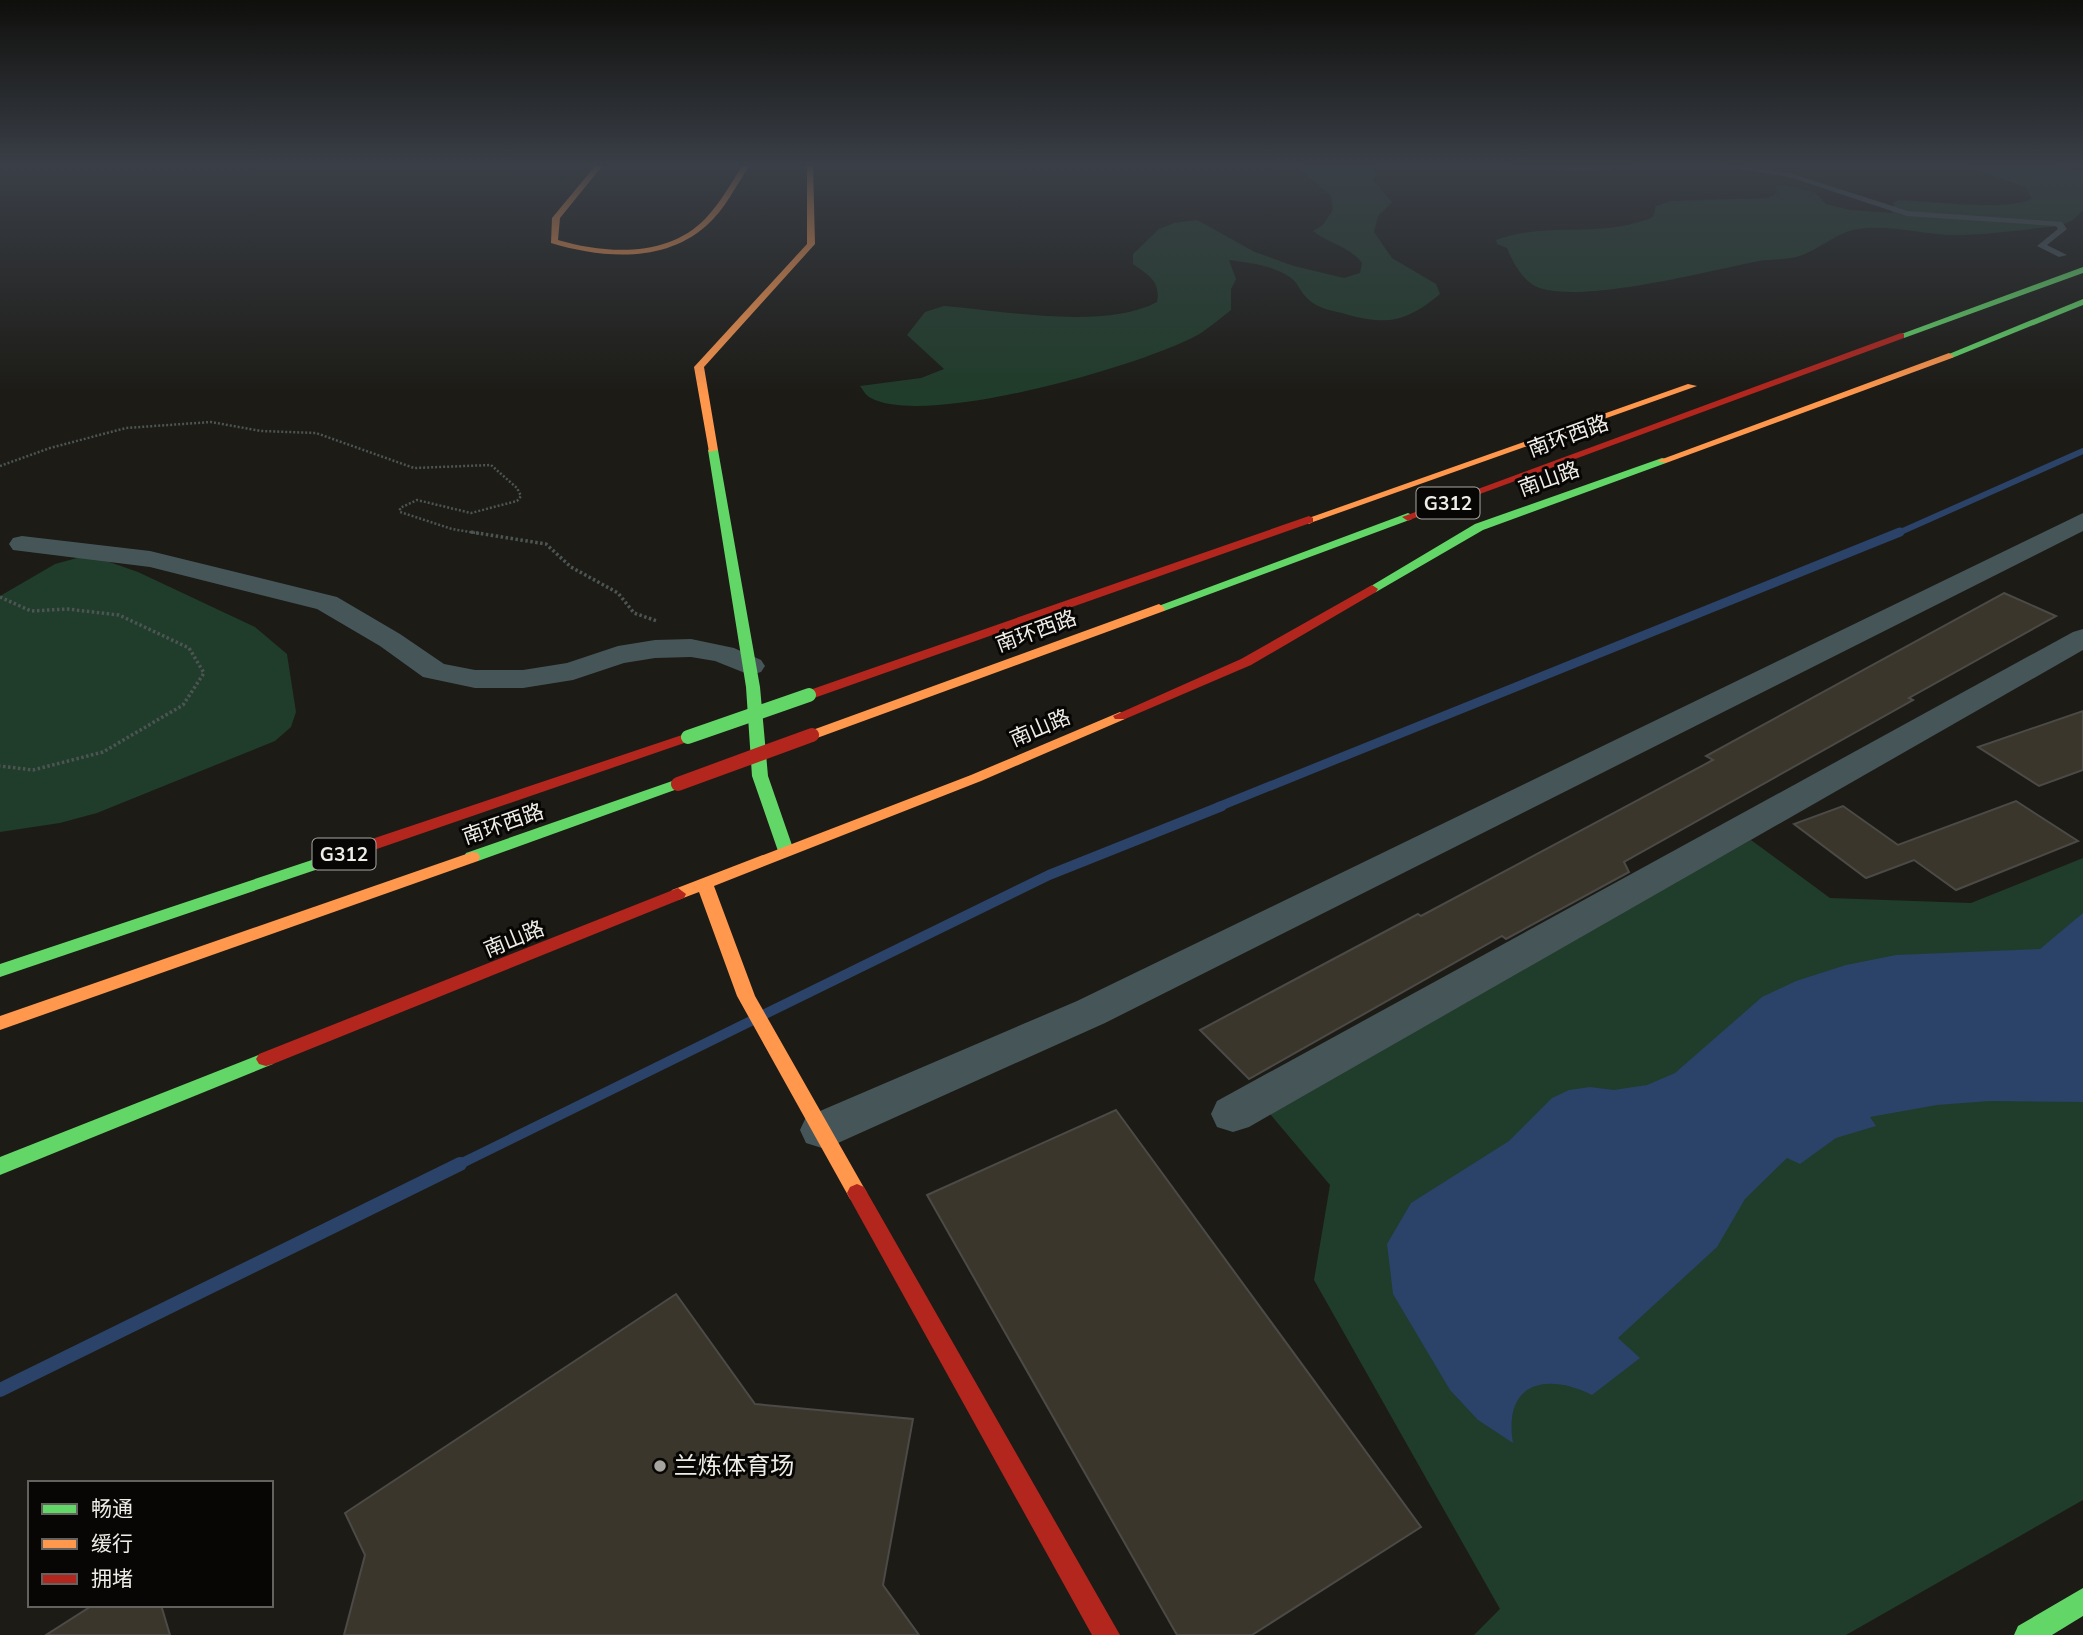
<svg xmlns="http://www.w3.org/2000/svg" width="2083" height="1635" viewBox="0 0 2083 1635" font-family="Mulish,'Noto Sans SC',sans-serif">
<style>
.green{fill:#203c2a}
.water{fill:#2b4269}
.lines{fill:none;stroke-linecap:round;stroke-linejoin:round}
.stream-far3{stroke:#2b4269;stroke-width:6}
.stream-far2{stroke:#2b4269;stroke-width:9}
.stream-far1{stroke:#2b4269;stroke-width:10}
.stream{stroke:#2b4269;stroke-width:14}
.building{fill:#3b362c;stroke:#4c4a46;stroke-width:2}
.path-far1{stroke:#4c5554;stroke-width:2.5;stroke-dasharray:2 2;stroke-linecap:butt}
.path{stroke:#4c5554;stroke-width:3.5;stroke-dasharray:2.5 2.5;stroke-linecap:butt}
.lane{fill:#465658;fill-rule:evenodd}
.street{fill:#465658;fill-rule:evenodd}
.fast{fill:#63d668;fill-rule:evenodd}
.slow{fill:#ff974d;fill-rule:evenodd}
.jam{fill:#b3261e;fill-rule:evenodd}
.fast-bridge{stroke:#63d668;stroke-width:14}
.jam-bridge{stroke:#b3261e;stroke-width:14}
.poi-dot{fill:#a5a49e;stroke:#070604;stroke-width:2.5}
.labels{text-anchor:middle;stroke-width:6;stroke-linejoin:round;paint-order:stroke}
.shield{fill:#070604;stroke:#a9a8a3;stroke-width:2}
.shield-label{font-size:19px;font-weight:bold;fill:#efede7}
.street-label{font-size:21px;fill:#efede7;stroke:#070604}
.near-poi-label{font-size:24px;fill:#efede7;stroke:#070604;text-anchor:start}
</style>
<rect width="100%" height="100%" fill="#1c1b16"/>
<g class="green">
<path d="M1295 165H1372L1376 174 1373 180 1392 202 1378 216 1374 232 1392 258 1436 284 1440 294C1405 323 1386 326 1342 313 1329 310 1317 308 1308 299 1301 293 1298 283 1291 278 1274 265 1249 263 1229 260L1236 279 1231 289V310C1221 318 1211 326 1201 333 1147 365 925 428 871 398 866 396 863 390 860 386L921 378 944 369 907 335 925 312 944 306C1004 311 1105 330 1157 302 1161 281 1148 275 1133 264V254L1159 229 1174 223 1197 220 1255 252 1294 266 1344 278 1360 273 1362 263C1349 246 1329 244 1313 231L1323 225 1333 210 1331 196Z"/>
<path d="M1963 165H2054L2083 173V210L2073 220 2060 226C2025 229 1989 235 1954 235 1922 235 1885 223 1853 230 1837 233 1816 252 1796 257 1784 260 1771 259 1759 261 1712 270 1576 306 1535 286 1522 279 1512 261 1507 248L1497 244 1496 240C1546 221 1603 239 1653 217L1656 206 1671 201 1768 198 1777 193 1776 186H1789L1814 192 1826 204 1850 210 1892 213 1894 202 1899 200C1927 201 2014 212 2032 198L2025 187Z"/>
<path d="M77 558H98L138 572 255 627 287 654 296 712 291 727 275 741 97 813 60 823 0 832V596L55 564Z"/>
<path d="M1751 840 1830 898 1971 903 2083 858V1500L1846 1635H1474L1500 1609 1314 1280 1330 1185 1265 1108Z"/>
</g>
<path class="water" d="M2083 913V1102L1990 1101 1937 1105 1870 1117 1876 1126 1836 1138 1800 1164 1787 1158 1745 1199 1717 1247 1618 1338 1640 1358 1592 1395C1545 1372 1503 1383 1513 1443L1478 1420 1450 1390 1393 1294 1387 1244 1411 1203 1509 1141 1552 1098 1569 1090 1590 1087 1614 1090 1647 1085 1675 1073 1762 997 1796 981 1846 965 1896 955 2040 949Z"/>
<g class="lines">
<path class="stream-far3" d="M1896 534 2083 451"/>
<path class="stream-far2" d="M1218 807 1900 532"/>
<g class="stream-far1">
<path d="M765 1014 1049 875 1222 806"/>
<path d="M456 1166 751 1021"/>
</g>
<path class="stream" d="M0 1390 460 1164"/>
</g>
<g class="building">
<path d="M2004 593 2056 616 1909 698 1913 700 1624 862 1629 872 1506 939 1502 936 1249 1079 1200 1030 1418 914 1421 916 1713 760 1706 756Z"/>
<path d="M2083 711V770L2039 786 1978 747Z"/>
<path d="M2016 801 2078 841 1956 890 1914 860 1866 878 1794 824 1843 806 1898 845Z"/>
<path d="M1116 1110 1421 1527 1252 1635H1177L927 1195Z"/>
<path d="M676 1294 755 1404 913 1419 883 1585 919 1635H344L365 1555 345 1513Z"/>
<path d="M93 1605H161L170 1635H46Z"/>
</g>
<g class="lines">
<path class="path-far1" d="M0 466 50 448 126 428 211 422 261 431 316 433 414 468 491 465 517 488 521 496 517 501 471 513 417 500 400 508V512L452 529 482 534"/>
<g class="path">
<path d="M471 532 546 544 571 567 618 593 634 613 657 621"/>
<path d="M0 597 31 611 67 609 119 615 189 648 204 673 183 705 103 752 33 770 0 766"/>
</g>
<g class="lane">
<path d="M1487 165H1651L1581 171Z"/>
<path d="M1716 165H1737L1790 173 1908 211 2062 222 2067 229 2047 245 2067 255 2059 257 2037 246 2058 229 2056 226 1907 216 1789 177Z"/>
</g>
<g class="street">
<path d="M2083 513V531L1105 1023 838 1143 822 1148 806 1143 800 1130 806 1117 1077 1001Z"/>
<path d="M22 536 150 551 337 597 400 634 444 664 475 670H523L567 663 618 646 655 640 691 639 734 648 761 660 765 666 761 672 750 675 715 661 691 657 655 658 624 663 573 680 523 688H475L423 677 380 646 317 609 150 567 13 550 9 544 13 538Z"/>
<path d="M2083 629V650L1249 1127 1233 1132 1217 1127 1211 1114 1217 1101 2073 632Z"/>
</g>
<g class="fast">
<path d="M2083 267V273L1904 338 1896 336Z"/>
<path d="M2083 299V305L1952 358 1944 356Z"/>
<path d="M713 447 718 450 760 687 768 776 794 851 786 856 778 851 752 776 746 687 708 450Z"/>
<path d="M1662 458 1666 459V463L1483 530 1376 592 1372 593 1366 589 1475 524Z"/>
<path d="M1408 513 1412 515V519L1164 611H1154L1153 608Z"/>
<path d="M678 779 683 781 686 784 683 787 478 861H466L464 857 466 853Z"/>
<path d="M336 852 344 857 342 861 0 977V964Z"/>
<path d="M266 1052 273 1054 276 1059 273 1064 0 1175V1157Z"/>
<path d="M2083 1588V1616L2052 1635H2014L2018 1626Z"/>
</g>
<g class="slow">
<path d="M596 165H603L560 218 558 240C606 254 668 258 706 218 721 202 731 183 743 165H750C736 185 725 210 706 226 663 264 601 258 551 243L552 218Z"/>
<path d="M807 165H813L815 244 704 367 718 450 709 452 694 367 807 244Z"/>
<path d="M1949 353 1954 356 1952 358 1666 463 1657 461Z"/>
<path d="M1688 384 1697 386 1313 522 1309 524 1303 520Z"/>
<path d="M1159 604 1165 608 1164 611 817 738H807L805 735 807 732Z"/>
<path d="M1120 712 1127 716 1125 719 981 781 714 886 755 996 867 1193 864 1199 857 1202 850 1199 737 996 699 892 678 900 670 894 672 890 971 775Z"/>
<path d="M472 852 478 853 480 857 478 861 0 1030V1016Z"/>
</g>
<g class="jam">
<path d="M1901 333 1904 334V338L1412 519 1408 521 1402 517Z"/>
<path d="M1309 516 1313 518V522L814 698H804L802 695 804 692Z"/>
<path d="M1372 585 1378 589 1376 592 1251 665 1125 719H1115L1113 716 1241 659Z"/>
<path d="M688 733 693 734 695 737 693 740 342 861H330L328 857 330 853Z"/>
<path d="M678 888 686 894 684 898 273 1064 266 1066 259 1064 256 1059 259 1054Z"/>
<path d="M857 1184 864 1187 1120 1635H1092L850 1199 847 1193 850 1187Z"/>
</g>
<path class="fast-bridge" d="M688 737 809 695"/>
<path class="jam-bridge" d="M678 784 812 735"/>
</g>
<linearGradient id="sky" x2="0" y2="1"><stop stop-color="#0f0f0c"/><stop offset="0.42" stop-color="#3a3f47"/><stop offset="1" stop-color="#3a3f47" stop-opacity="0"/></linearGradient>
<rect width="2083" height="394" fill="url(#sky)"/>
<circle class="poi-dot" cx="660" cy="1466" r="7"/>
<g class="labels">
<g class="shield">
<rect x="1416.5" y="487.5" width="63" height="31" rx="5"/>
<rect x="312.5" y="838.5" width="63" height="31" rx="5"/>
</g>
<g class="shield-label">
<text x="1448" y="510">G312</text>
<text x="344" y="861">G312</text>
</g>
<g class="street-label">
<text transform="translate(1568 436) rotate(-20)" y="7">南环西路</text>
<text transform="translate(1549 479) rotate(-20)" y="7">南山路</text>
<text transform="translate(1036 631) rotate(-20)" y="7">南环西路</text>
<text transform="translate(1040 728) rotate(-23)" y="7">南山路</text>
<text transform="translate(503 824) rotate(-19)" y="7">南环西路</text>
<text transform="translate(514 939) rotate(-22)" y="7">南山路</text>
</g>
<g class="near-poi-label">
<text x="674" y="1474">兰炼体育场</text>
</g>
</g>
<rect x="28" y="1481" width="245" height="126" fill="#070604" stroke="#64625f" stroke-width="2"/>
<rect x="42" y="1504" width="35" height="10" fill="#63d668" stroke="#64625f" stroke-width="2"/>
<text x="91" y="1516" font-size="21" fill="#efede7">畅通</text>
<rect x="42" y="1539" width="35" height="10" fill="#ff974d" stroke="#64625f" stroke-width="2"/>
<text x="91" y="1551" font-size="21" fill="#efede7">缓行</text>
<rect x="42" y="1574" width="35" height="10" fill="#b3261e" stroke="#64625f" stroke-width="2"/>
<text x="91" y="1586" font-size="21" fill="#efede7">拥堵</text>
</svg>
